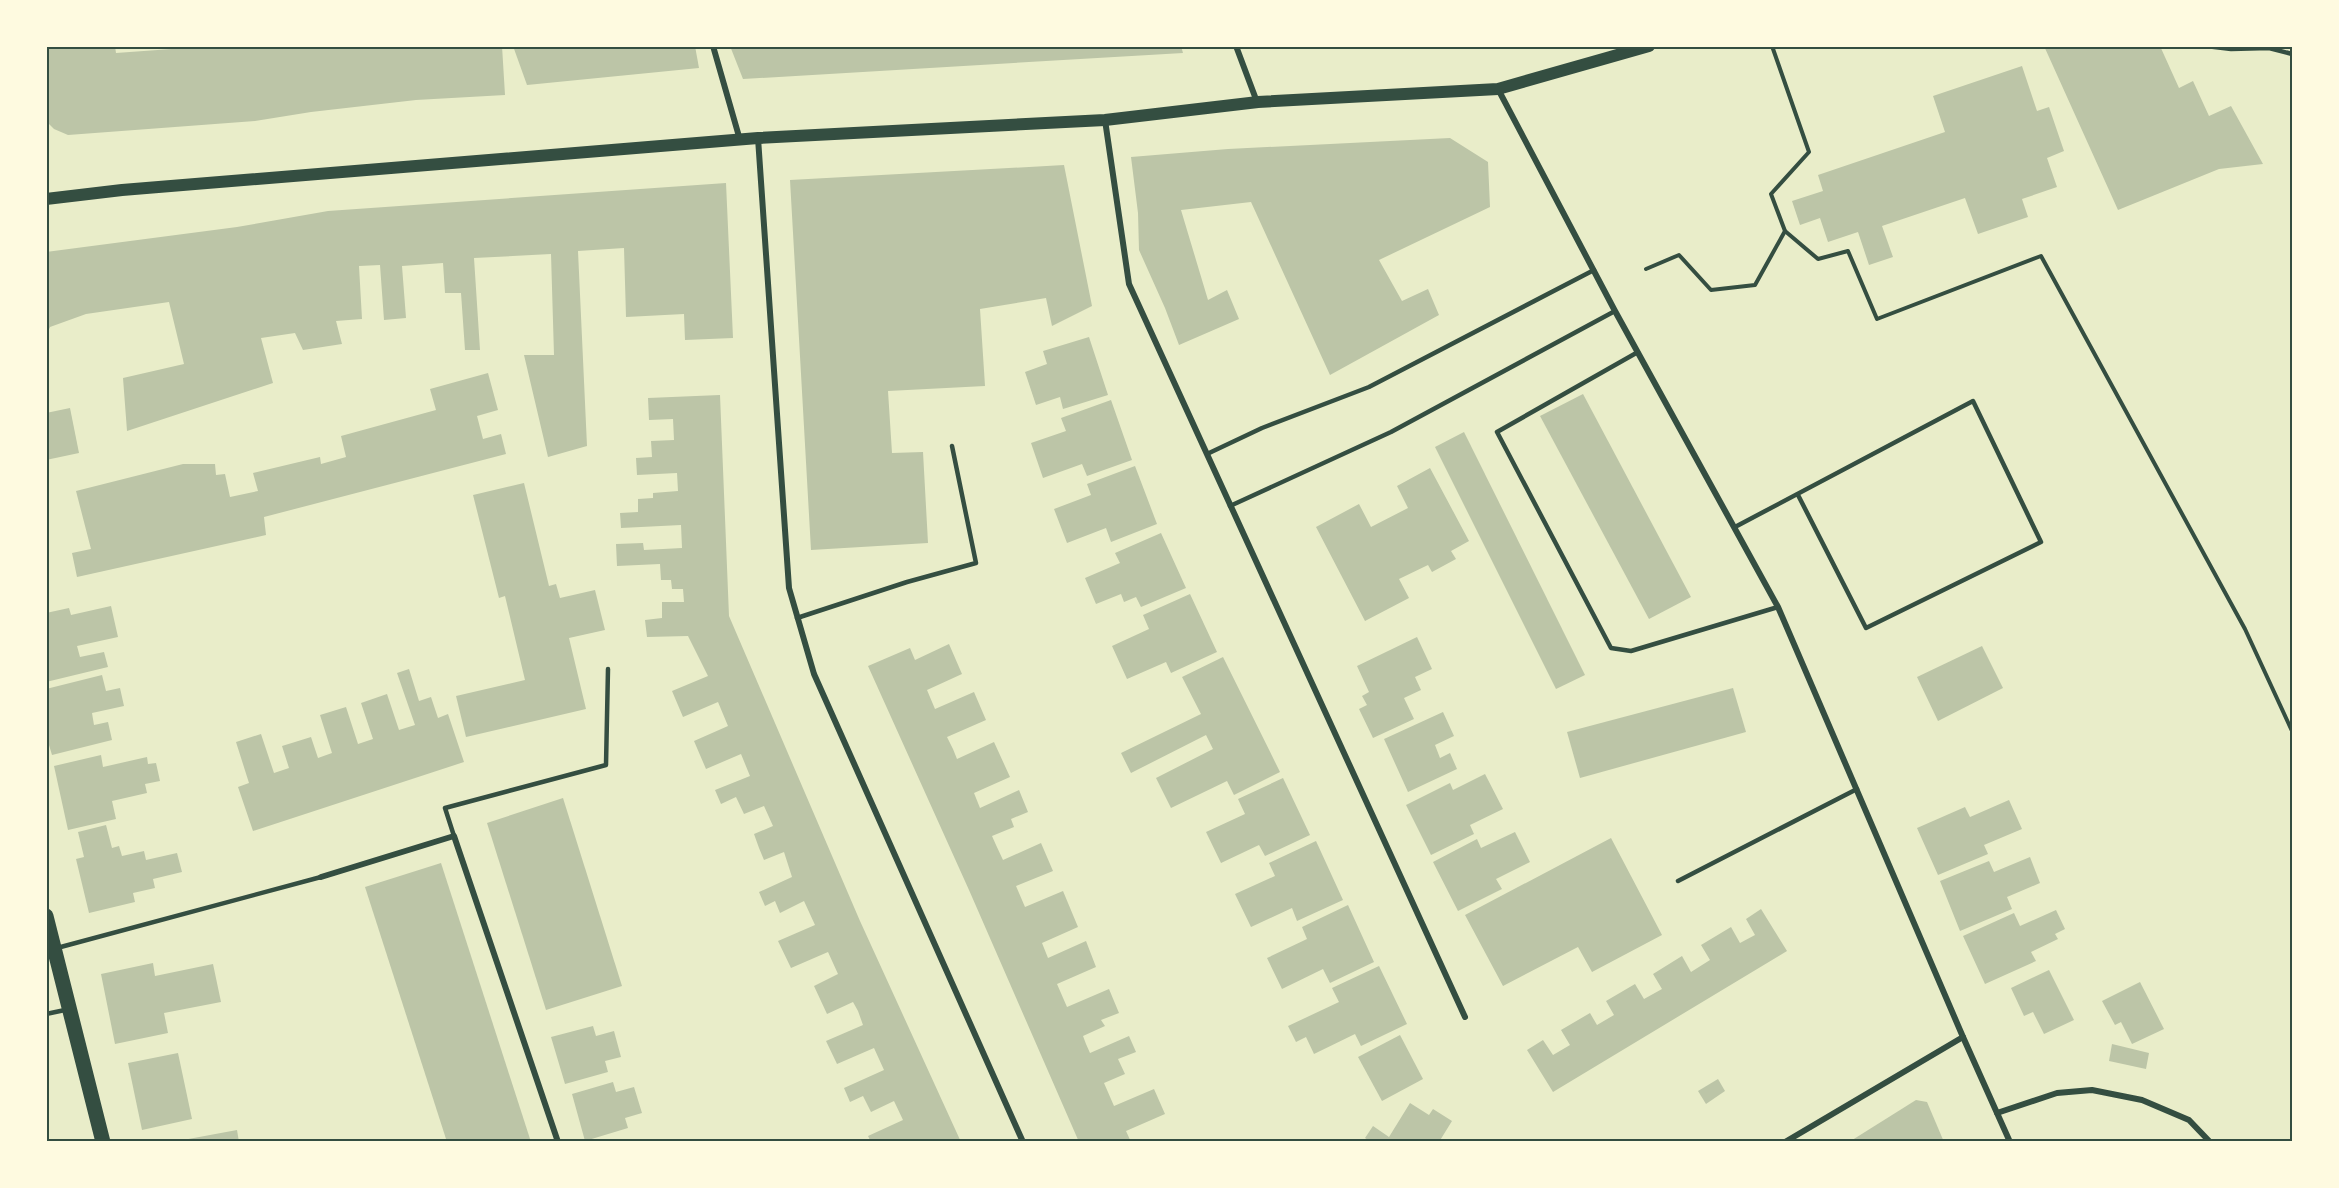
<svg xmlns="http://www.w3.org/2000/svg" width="2339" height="1188" viewBox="0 0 2339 1188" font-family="Jost,sans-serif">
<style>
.building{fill:#bcc5a7}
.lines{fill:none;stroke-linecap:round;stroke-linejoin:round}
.path{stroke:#344e41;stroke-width:4}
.service{stroke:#344e41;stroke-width:4.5}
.minor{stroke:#344e41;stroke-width:6}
.secondary{stroke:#344e41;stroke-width:12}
.primary{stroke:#344e41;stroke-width:15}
.neatline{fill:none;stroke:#344e41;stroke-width:2}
</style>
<rect width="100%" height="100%" fill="#e9edc9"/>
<g class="building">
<path d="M46 46H115L116 53 213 46H251L252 48V46H502L505 95 416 100 311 112 255 121 68 135 54 129 46 121Z"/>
<path d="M513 46H695L699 68 527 85Z"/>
<path d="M730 46H1181L1183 53 743 79Z"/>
<path d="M2044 46H2160L2179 88 2193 81 2209 116 2231 106 2263 164 2219 169 2118 210Z"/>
<path d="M2022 66 2037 111 2049 107 2064 151 2047 158 2057 187 2022 199 2028 217 1978 234 1965 198 1882 226 1893 257 1869 265 1858 232 1828 242 1820 218 1800 225 1792 201 1823 191 1818 175 1945 132 1933 96Z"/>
<path d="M1450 138 1488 162 1490 207 1379 260 1402 301 1428 289 1439 315 1330 375 1251 202 1181 210 1208 300 1227 290 1239 319 1179 345 1165 308 1139 250 1138 213 1131 157 1228 149Z"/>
<path d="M1064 165 1092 306 1052 326 1046 298 980 309 985 386 888 391 892 453 923 452 928 543 811 550 790 180Z"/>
<path d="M726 183 733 338 685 340 684 314 626 317 624 248 578 251 587 446 548 457 524 355H554L551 254 474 258 480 350H465L461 293H445L443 263 402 266 406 318 384 320 380 265 359 266 362 319 336 321 342 344 303 350 295 333 261 338 273 383 127 431 123 378 184 364 169 302 86 314 50 327 46 336V252L237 227 328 211Z"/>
<path d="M1089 337 1108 395 1063 409 1060 397 1036 405 1025 372 1047 364 1043 351Z"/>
<path d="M488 373 498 410 477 416 483 439 501 434 506 454 264 517 266 535 77 577 72 553 91 549 76 491 183 464H215L216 475 225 474 230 497 258 491 253 473 320 457 321 464 346 457 341 436 436 410 430 389Z"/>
<path d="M1583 394 1691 597 1649 619 1540 416Z"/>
<path d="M720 395 729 616 860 921 961 1142H871L868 1136 903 1120 894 1101 871 1112 863 1096 850 1102 844 1088 884 1070 874 1048 837 1064 826 1041 863 1025 858 1011 853 1002 827 1014 814 986 838 974 828 952 791 968 778 941 815 925 804 901 780 913 775 901 765 906 759 892 792 877 784 852 764 860 759 848 754 834 773 826 764 806 744 814 736 797 721 804 715 790 750 776 741 754 706 769 694 741 728 726 718 702 683 717 672 691 708 676 688 636 647 637 645 620 662 618V602H684L683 589H672L671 580H661L660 564 617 566 616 544 643 543 644 550 682 548 681 525 621 528 620 513 638 512V499L653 498V493L678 491 677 473 637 475 636 458 652 457 651 441 674 440 673 419 649 420 648 398Z"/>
<path d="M1111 400 1132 460 1087 476 1082 464 1043 478 1031 443 1066 431 1061 418Z"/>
<path d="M70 408 79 453 46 460V413Z"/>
<path d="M1464 432 1585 675 1556 689 1435 447Z"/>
<path d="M1135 466 1157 524 1111 542 1106 528 1067 543 1054 509 1091 495 1087 484Z"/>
<path d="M1430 468 1469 541 1451 551 1456 559 1432 572 1428 565 1399 579 1409 598 1365 621 1316 527 1359 504 1371 527 1408 508 1397 486Z"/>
<path d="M524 483 549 586 556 584 560 598 595 590 605 630 569 638 586 709 466 737 456 696 525 680 505 596 499 598 473 495Z"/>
<path d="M1161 533 1186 588 1141 607 1136 597 1124 602 1121 594 1096 604 1085 578 1120 563 1115 553Z"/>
<path d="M1190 594 1217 652 1171 673 1166 662 1127 679 1112 646 1149 629 1143 615Z"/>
<path d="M111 606 118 637 77 646 80 657 104 652 108 667 46 682V613L69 608 71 615Z"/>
<path d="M1417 637 1432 669 1415 677 1421 690 1404 698 1414 719 1373 738 1359 709 1367 705 1362 696 1369 692 1357 666Z"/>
<path d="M949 644 962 674 927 690 935 709 974 692 986 720 947 737 953 749 957 759 994 742 1010 777 974 793 980 808 1019 790 1028 812 1011 819 1014 827 992 836 996 845 1003 860 1041 843 1053 871 1016 886 1025 907 1063 891 1078 927 1042 943 1048 958 1086 941 1096 967 1057 984 1067 1007 1109 989 1119 1013 1101 1020 1105 1026 1083 1036 1086 1044 1090 1053 1129 1036 1136 1052 1118 1059 1125 1074 1104 1083 1114 1106 1154 1089 1165 1114 1126 1131 1131 1142H1079L969 890 868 666 910 648 915 660Z"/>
<path d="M1982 646 2003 688 1938 721 1917 677Z"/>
<path d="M1223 657 1280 772 1234 795 1227 781 1171 808 1156 778 1213 749 1206 735 1131 773 1121 753 1201 714 1182 677Z"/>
<path d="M409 669 419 701 431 697 438 718 448 714 464 762 253 831 238 787 249 783 236 742 261 734 274 773 289 768 282 746 295 742 311 737 318 758 332 753 320 715 346 707 358 744 373 739 361 703 387 694 399 730 415 725 397 673Z"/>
<path d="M102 675 106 691 120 688 124 706 92 713 94 725 108 722 112 740 52 755 46 735V689Z"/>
<path d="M1733 688 1746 732 1580 778 1567 732Z"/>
<path d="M1443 712 1454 736 1435 745 1440 758 1450 753 1457 769 1408 792 1384 739Z"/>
<path d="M101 755 103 767 147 757 148 764 156 763 160 781 145 784 147 793 112 801 116 819 68 830 54 766Z"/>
<path d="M1485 774 1503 809 1470 825 1474 834 1431 855 1406 805 1450 783 1453 790Z"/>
<path d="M1283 778 1310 835 1265 856 1259 845 1221 863 1206 832 1245 814 1238 799Z"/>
<path d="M563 798 622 986 546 1010 487 823Z"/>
<path d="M2009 800 2022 829 1984 845 1988 854 1938 875 1917 828 1965 807 1970 817Z"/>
<path d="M106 825 112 848 119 846 122 856 144 851 146 860 177 853 182 872 153 879 155 888 133 893 135 902 89 913 76 859 84 857 78 832Z"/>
<path d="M1515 832 1530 862 1496 879 1502 889 1458 911 1433 862 1477 839 1481 848Z"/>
<path d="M1611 838 1662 935 1592 972 1578 947 1503 986 1465 915Z"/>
<path d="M1316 841 1343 900 1297 921 1292 908 1251 927 1235 894 1275 876 1269 863Z"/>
<path d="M2030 857 2040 883 2007 897 2012 909 1960 931 1940 881 1989 861 1994 872Z"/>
<path d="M441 863 531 1142H447L365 887Z"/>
<path d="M1348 905 1374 962 1330 983 1323 969 1282 989 1267 958 1307 939 1302 927Z"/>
<path d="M1761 909 1787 951 1553 1092 1527 1050 1543 1040 1553 1055 1570 1045 1561 1030 1590 1013 1597 1025 1614 1015 1606 1001 1635 984 1644 999 1662 989 1653 974 1682 956 1691 972 1710 960 1701 945 1731 927 1740 943 1755 935 1746 919Z"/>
<path d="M2056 910 2065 929 2055 934 2058 939 2031 952 2036 961 1985 984 1963 936 2014 913 2020 926Z"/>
<path d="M153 963 155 976 213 964 221 1002 164 1013 168 1033 115 1044 101 974Z"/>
<path d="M1379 966 1407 1024 1361 1046 1355 1034 1314 1054 1306 1037 1296 1042 1288 1026 1339 1002 1332 988Z"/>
<path d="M2049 970 2074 1020 2044 1034 2033 1012 2024 1016 2011 988Z"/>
<path d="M2140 982 2164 1029 2132 1044 2121 1022 2115 1025 2102 1001Z"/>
<path d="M593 1026 596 1036 614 1031 621 1057 605 1061 608 1072 565 1084 551 1037Z"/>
<path d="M1400 1035 1423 1079 1382 1101 1358 1057Z"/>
<path d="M2112 1044 2149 1053 2146 1069 2109 1061Z"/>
<path d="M178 1053 192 1119 142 1130 128 1063Z"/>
<path d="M1718 1079 1725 1091 1706 1104 1698 1091Z"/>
<path d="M613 1082 616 1092 634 1087 642 1113 625 1118 628 1128 585 1141 572 1094Z"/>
<path d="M1916 1100 1927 1102 1944 1142H1849Z"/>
<path d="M1410 1103 1429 1115 1433 1109 1452 1121 1439 1142H1371L1365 1138 1373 1126 1389 1137Z"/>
<path d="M237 1130 239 1142H183V1140Z"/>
</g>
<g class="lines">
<g class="path">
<path d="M1772 46 1809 152 1771 194 1785 231 1818 259 1848 251 1877 319 2041 256 2245 629 2292 731"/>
<path d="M1646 269 1679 255 1711 290 1755 285 1785 231"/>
</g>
<g class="service">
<path d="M2206 46 2231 49 2269 48 2292 54"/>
<path d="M1638 352 1497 432 1611 648 1631 651 1778 607"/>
<path d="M1207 454 1262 428 1369 387 1594 270"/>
<path d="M1230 506 1391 432 1615 311"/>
<path d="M1735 527 1973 401 2041 542 1866 628 1798 495"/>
<path d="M797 618 907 582 976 563 952 446"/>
<path d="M454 836 445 808 606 765 608 669"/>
<path d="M1678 881 1857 789"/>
<path d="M57 948 321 877"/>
<path d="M46 1014 65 1010"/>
</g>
<g class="minor">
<path d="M713 46 740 140"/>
<path d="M1236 46 1257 102"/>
<path d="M1498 89 1615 311 1778 607 1963 1037 2010 1142"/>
<path d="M1105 120 1129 284 1465 1017"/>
<path d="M758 138 789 588 814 674 1023 1142"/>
<path d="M321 877 454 836 558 1142"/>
<path d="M1997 1113 2057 1093 2092 1090 2142 1100 2189 1120 2210 1142"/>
<path d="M1785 1142 1963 1037"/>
</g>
<path class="secondary" d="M46 199 122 190 758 138 1105 120 1258 102 1498 89 1649 46"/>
<path class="primary" d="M46 916 103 1142"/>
</g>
<rect width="2339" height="1188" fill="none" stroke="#fefae0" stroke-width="96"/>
<rect x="48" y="48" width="2243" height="1092" class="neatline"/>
</svg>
